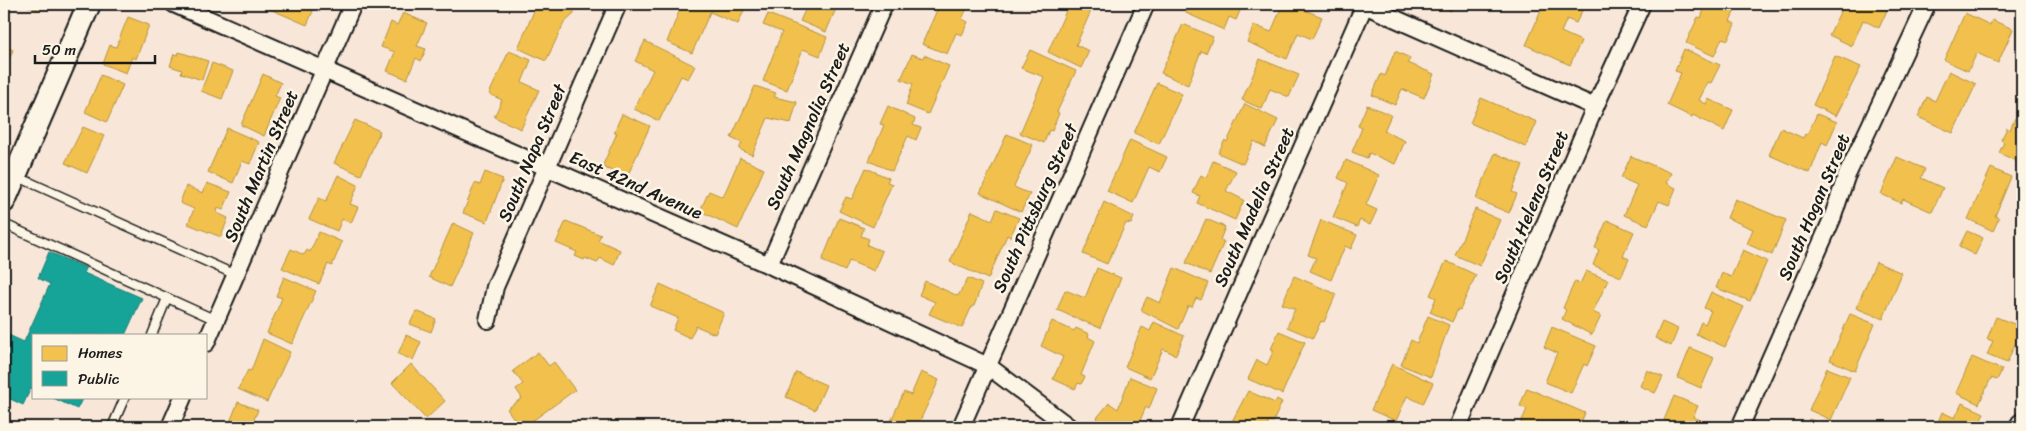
<svg xmlns="http://www.w3.org/2000/svg" width="2026" height="431" viewBox="0 0 2026 431" font-family="Sriracha,sans-serif">
<style>
.homes{fill:#f2c14e;stroke:#b2903f}
.public{fill:#17a398;stroke:#187a73}
.lines{fill:none;stroke-linecap:round;stroke-linejoin:round}
.lane-casing{stroke:#1c1c1c;stroke-width:11}
.street-casing{stroke:#1c1c1c;stroke-width:20}
.secondary-casing{stroke:#1c1c1c;stroke-width:26}
.lane{stroke:#fcf5e5;stroke-width:8}
.street{stroke:#fcf5e5;stroke-width:16}
.secondary{stroke:#fcf5e5;stroke-width:22}
.labels{text-anchor:middle;stroke-width:5;stroke-linejoin:round;paint-order:stroke}
.street-label{font-size:18px;fill:#1c1c1c;stroke:#fcf5e5}
</style>
<rect width="100%" height="100%" fill="#f8e7d8"/>
<filter id="ink" filterUnits="userSpaceOnUse"><feTurbulence type="fractalNoise" baseFrequency=".02" numOctaves="2"/><feDisplacementMap in="SourceGraphic" scale="10" xChannelSelector="R" yChannelSelector="G"/><feConvolveMatrix kernelMatrix="1 2 1 2 8 2 1 2 1" color-interpolation-filters="sRGB"/></filter>
<g filter="url(#ink)">
<g class="homes">
<path d="M23 4H41L38 10Z"/>
<path d="M263 4H316L307 25 263 6Z"/>
<path d="M537 4H568L575 13 564 23 546 61 518 48Z"/>
<path d="M682 4H734L745 8 738 24 710 12 692 53 667 42Z"/>
<path d="M808 4H838L826 32 800 21Z"/>
<path d="M933 4H969L962 19 968 22 962 35 956 33 947 54 922 44 937 10 931 8Z"/>
<path d="M1069 4H1094L1076 45 1089 51 1081 68 1048 52Z"/>
<path d="M1190 4H1243L1236 20 1229 17 1224 30 1186 13Z"/>
<path d="M1283 4H1290L1322 17 1312 39 1298 33 1287 59 1247 42 1254 25 1271 32Z"/>
<path d="M1435 4H1454L1451 11Z"/>
<path d="M1544 4 1585 5 1576 23 1567 19 1561 32 1581 41 1570 65 1526 45Z"/>
<path d="M1706 4H1738L1730 21 1735 24 1728 40 1722 38 1714 56 1686 43 1698 17 1701 18Z"/>
<path d="M1844 4H1879L1888 8 1879 28 1863 20 1852 46 1829 35Z"/>
<path d="M403 13 427 23 417 46 426 49 421 61 416 58 407 79 387 71 395 52 381 47 391 22 397 25Z"/>
<path d="M1965 13 1990 25 1992 20 2013 29 1998 63 1977 53 1968 71 1944 60Z"/>
<path d="M768 14 827 37 820 56 803 49 787 90 763 81 782 32 763 25Z"/>
<path d="M128 17 149 25 136 59 132 57 126 73 103 64 110 45 116 47Z"/>
<path d="M1183 24 1213 37 1206 53 1201 51 1188 85 1161 73Z"/>
<path d="M645 41 695 66 688 79 681 76 659 121 634 109 653 70 635 61Z"/>
<path d="M4 46 13 50 4 72Z"/>
<path d="M1684 49 1720 65 1711 83 1708 82 1699 100 1706 104 1708 99 1733 110 1724 131 1693 115 1692 117 1667 105 1681 73 1675 71Z"/>
<path d="M1030 50 1076 71 1057 112 1059 113 1052 131 1049 130 1044 143 1020 133 1044 77 1021 68Z"/>
<path d="M509 51 531 60 522 82 539 90 521 129 494 117 502 100 489 94Z"/>
<path d="M1395 51 1410 58 1408 63 1434 74 1424 98 1402 89 1395 105 1372 95 1381 74 1385 76Z"/>
<path d="M179 52 208 61 202 80 181 73 182 70 170 66 174 54 178 55Z"/>
<path d="M912 54 923 58 924 55 949 66 928 114 906 105 913 84 901 79Z"/>
<path d="M1835 56 1861 67 1836 116 1813 105Z"/>
<path d="M1260 59 1299 75 1289 97 1270 89 1262 109 1242 100Z"/>
<path d="M212 63 233 71 222 99 201 91Z"/>
<path d="M1949 71 1976 84 1953 133 1918 117 1927 97 1935 101Z"/>
<path d="M263 74 281 83 275 96 280 98 264 136 241 125Z"/>
<path d="M101 75 123 85 107 122 85 112Z"/>
<path d="M1157 83 1182 94 1159 144 1134 133Z"/>
<path d="M755 86 776 93 774 97 797 102 791 123 768 118 752 155 739 149 742 143 731 138Z"/>
<path d="M1481 98 1537 122 1526 147 1470 123Z"/>
<path d="M1245 104 1278 120 1265 147 1254 141 1243 164 1218 153 1225 140 1227 142Z"/>
<path d="M1367 105 1391 115 1384 131 1405 141 1395 164 1369 153 1367 158 1352 152 1362 128 1358 126Z"/>
<path d="M888 106 915 119 913 125 921 128 916 140 908 136 892 171 869 161 884 125 880 124Z"/>
<path d="M622 114 650 126 627 177 602 167 617 133 614 132Z"/>
<path d="M1817 114 1837 122 1827 145 1822 142 1810 173 1769 155 1781 128 1803 138 1805 134 1807 135Z"/>
<path d="M2015 118 2022 122V164L1999 153 2004 142 2001 140 2007 128 2010 130Z"/>
<path d="M355 120 380 131 361 175 334 163Z"/>
<path d="M83 127 104 136 87 173 65 163Z"/>
<path d="M227 128 259 142 250 164 242 161 233 183 208 172Z"/>
<path d="M1007 134 1033 145 1014 187 1030 194 1021 212 980 193Z"/>
<path d="M1130 140 1167 157 1160 172 1149 167 1133 203 1107 191Z"/>
<path d="M1495 153 1523 165 1512 192 1517 194 1509 213 1476 199Z"/>
<path d="M1631 156 1671 173 1666 183 1676 188 1669 205 1659 201 1648 225 1624 215 1637 185 1621 178Z"/>
<path d="M1897 157 1925 169 1921 178 1943 188 1932 212 1903 199 1901 203 1881 194Z"/>
<path d="M740 158 764 169 738 229 700 211 709 191 723 197Z"/>
<path d="M1346 160 1379 175 1366 205 1377 210 1370 225 1360 220 1357 227 1333 217 1348 183 1338 178Z"/>
<path d="M1213 161 1236 171 1226 191 1244 200 1235 220 1197 203 1200 196 1193 193 1201 175 1206 178Z"/>
<path d="M866 168 889 178 887 182 892 184 873 227 839 211 846 197 852 199Z"/>
<path d="M1991 168 2011 177 1995 216 1999 218 1993 231 1968 219Z"/>
<path d="M485 172 503 179 487 222 463 213 475 183 480 185Z"/>
<path d="M338 175 358 185 350 204 358 207 351 223 342 219 337 231 309 219 319 198 326 201Z"/>
<path d="M207 183 231 192 223 210 218 208 217 213 228 218 221 237 188 224 194 209 180 203 186 186 203 193Z"/>
<path d="M1735 199 1786 220 1772 255 1747 244 1753 229 1727 218Z"/>
<path d="M1104 202 1134 217 1131 224 1126 223 1107 264 1083 254Z"/>
<path d="M997 209 1019 218 1010 237 1007 235 988 279 950 262 972 211 992 220Z"/>
<path d="M1475 209 1500 220 1480 266 1455 255Z"/>
<path d="M839 218 864 228 861 236 869 239 867 245 882 251 874 271 849 261 845 271 822 261Z"/>
<path d="M1206 219 1225 227 1220 240 1224 242 1210 274 1186 263Z"/>
<path d="M1321 220 1357 235 1351 249 1345 246 1331 280 1310 271 1316 258 1308 255Z"/>
<path d="M1607 220 1634 232 1623 256 1629 259 1621 277 1593 265 1599 250 1595 248Z"/>
<path d="M566 221 601 235 598 240 620 250 614 265 600 258 597 263 585 258 584 260 575 256 577 252 556 243Z"/>
<path d="M453 223 474 233 450 287 429 277Z"/>
<path d="M1967 231 1983 238 1975 255 1959 247Z"/>
<path d="M319 232 342 242 332 266 328 264 319 284 282 268 291 249 304 255 307 250 310 252Z"/>
<path d="M1743 250 1767 261 1750 301 1716 288 1722 273 1731 277Z"/>
<path d="M1446 261 1476 275 1460 310 1458 309 1452 322 1430 312 1436 298 1430 295Z"/>
<path d="M1876 262 1902 273 1883 319 1856 308Z"/>
<path d="M1097 268 1121 278 1100 328 1057 310 1065 290 1085 298Z"/>
<path d="M1174 268 1208 283 1201 300 1196 298 1192 307 1188 306 1178 329 1141 310 1147 297 1160 303Z"/>
<path d="M1586 271 1608 280 1593 312 1601 316 1592 335 1562 319 1566 310 1563 308 1575 281 1580 284Z"/>
<path d="M1294 276 1336 294 1324 322 1321 321 1313 338 1287 327 1295 309 1282 304Z"/>
<path d="M284 277 316 291 292 344 267 333 282 298 276 296Z"/>
<path d="M968 278 982 284 974 306H972L962 328 929 314 935 302 919 295 925 281 958 296Z"/>
<path d="M660 284 724 313 715 334 696 326 690 338 673 330 678 318 650 306Z"/>
<path d="M1711 292 1744 307 1725 347 1696 334 1701 322 1705 324 1711 311 1704 308Z"/>
<path d="M416 311 436 319 431 332 410 324Z"/>
<path d="M1850 314 1875 324 1855 371 1830 360Z"/>
<path d="M1428 316 1449 325 1431 377 1401 365 1411 340 1417 343Z"/>
<path d="M1996 317 2022 327 2007 363 1987 355 1993 341 1987 339Z"/>
<path d="M1052 321 1074 331 1076 328 1089 334 1088 337 1095 341 1081 375 1085 377 1081 384 1078 383 1075 389 1053 379 1063 357 1041 346Z"/>
<path d="M1154 322 1184 336 1176 355 1163 349 1150 378 1125 367 1142 327 1150 331Z"/>
<path d="M1662 322 1678 329 1671 346 1655 338Z"/>
<path d="M1552 327 1596 346 1587 366 1584 364 1571 393 1545 382 1557 353 1544 347Z"/>
<path d="M1279 331 1305 342 1282 394 1248 379 1257 360 1267 365 1274 350 1271 349Z"/>
<path d="M406 335 421 342 413 360 398 354Z"/>
<path d="M263 339 290 352 267 402 238 389 248 370 251 371Z"/>
<path d="M1690 348 1714 358 1701 388 1678 378Z"/>
<path d="M538 352 549 366 554 362 575 390 524 427H520L507 409 522 398 516 389 523 384 513 371Z"/>
<path d="M1972 357 2002 370 1997 380 1991 378 1979 404 1956 393Z"/>
<path d="M411 364 445 401 426 419 392 383Z"/>
<path d="M1392 364 1433 383 1423 404 1407 396 1396 421 1371 410Z"/>
<path d="M1827 368 1850 377 1831 420 1809 410Z"/>
<path d="M1647 370 1663 377 1655 393 1640 386Z"/>
<path d="M796 372 826 385 815 410 786 397Z"/>
<path d="M921 372 939 380 917 427H905L891 421 904 392 911 395Z"/>
<path d="M1130 377 1157 388 1149 409 1146 407 1137 427H1104L1096 419 1109 403 1118 409Z"/>
<path d="M1527 388 1585 413 1579 427H1568L1553 421 1550 427H1519L1527 409 1520 406Z"/>
<path d="M1248 391 1275 403 1277 399 1282 402 1273 422 1269 421 1267 427H1229Z"/>
<path d="M1674 396 1698 406 1693 417 1701 420 1698 427H1679L1664 420Z"/>
<path d="M238 402 258 410 252 424 258 427H228Z"/>
<path d="M1962 403 1984 413 1978 427H1936L1942 412 1955 418Z"/>
<path d="M1809 419 1827 427H1805Z"/>
</g>
<g class="public">
<path d="M49 252 86 268 84 273 142 298 125 335H34V390L31 388 23 405 4 396V333L24 342 50 284 38 278Z"/>
<path d="M51 397H83L77 409Z"/>
</g>
<g class="lines">
<defs>
<g id="lane">
<path d="M16 176 236 275"/>
<path d="M4 224 216 320"/>
<path d="M152 335 167 298"/>
<path d="M112 427 125 397"/>
</g>
<g id="street">
<path d="M174 4 769 265 988 366 1069 427"/>
<path d="M1362 4 1595 107"/>
<path d="M769 265 884 4"/>
<path d="M488 320 495 287 618 4"/>
<path d="M206 343 353 4"/>
<path d="M170 427 183 397"/>
<path d="M961 427 1146 4"/>
<path d="M1180 427 1365 4"/>
<path d="M1458 427 1595 107 1642 4"/>
<path d="M1740 427 1832 219 1846 177 1927 4"/>
</g>
<g id="secondary">
<path d="M4 201 89 4"/>
<path d="M2021 427 2022 425"/>
</g>
</defs>
<use href="#lane" class="lane-casing"/>
<use href="#street" class="street-casing"/>
<use href="#secondary" class="secondary-casing"/>
<use href="#lane" class="lane"/>
<use href="#street" class="street"/>
<use href="#secondary" class="secondary"/>
</g>
</g>
<g class="labels">
<g class="street-label">
<text transform="translate(808 126) rotate(-66)" y="6">South Magnolia Street</text>
<text transform="translate(532 153) rotate(-67)" y="6">South Napa Street</text>
<text transform="translate(261 166) rotate(-67)" y="6">South Martin Street</text>
<text transform="translate(636 185) rotate(24)" y="6">East 42nd Avenue</text>
<text transform="translate(1254 207) rotate(-66)" y="6">South Madelia Street</text>
<text transform="translate(1531 207) rotate(-67)" y="6">South Helena Street</text>
<text transform="translate(1814 207) rotate(-67)" y="6">South Hogan Street</text>
<text transform="translate(1035 208) rotate(-66)" y="6">South Pittsburg Street</text>
</g>
</g>
<rect width="2026" height="431" fill="none" stroke="#fcf5e5" stroke-width="20"/>
<rect x="10" y="10" width="2006" height="411" fill="none" stroke="#1c1c1c" stroke-width="2" filter="url(#ink)"/>
<rect x="32" y="334" width="175" height="65" fill="#fcf5e5" stroke="#a29e95"/>
<rect x="42" y="346" width="25" height="15" fill="#f2c14e" stroke="#a29e95"/>
<text x="78" y="358" font-size="15" fill="#1c1c1c">Homes</text>
<rect x="42" y="371" width="25" height="15" fill="#17a398" stroke="#a29e95"/>
<text x="78" y="384" font-size="15" fill="#1c1c1c">Public</text>
<path d="M35 55v8h120v-8" fill="none" stroke="#1c1c1c" stroke-width="2.5"/>
<text x="42" y="55" font-size="15" fill="#1c1c1c" stroke="#fcf5e5" stroke-width="4" paint-order="stroke">50 m</text>
</svg>
